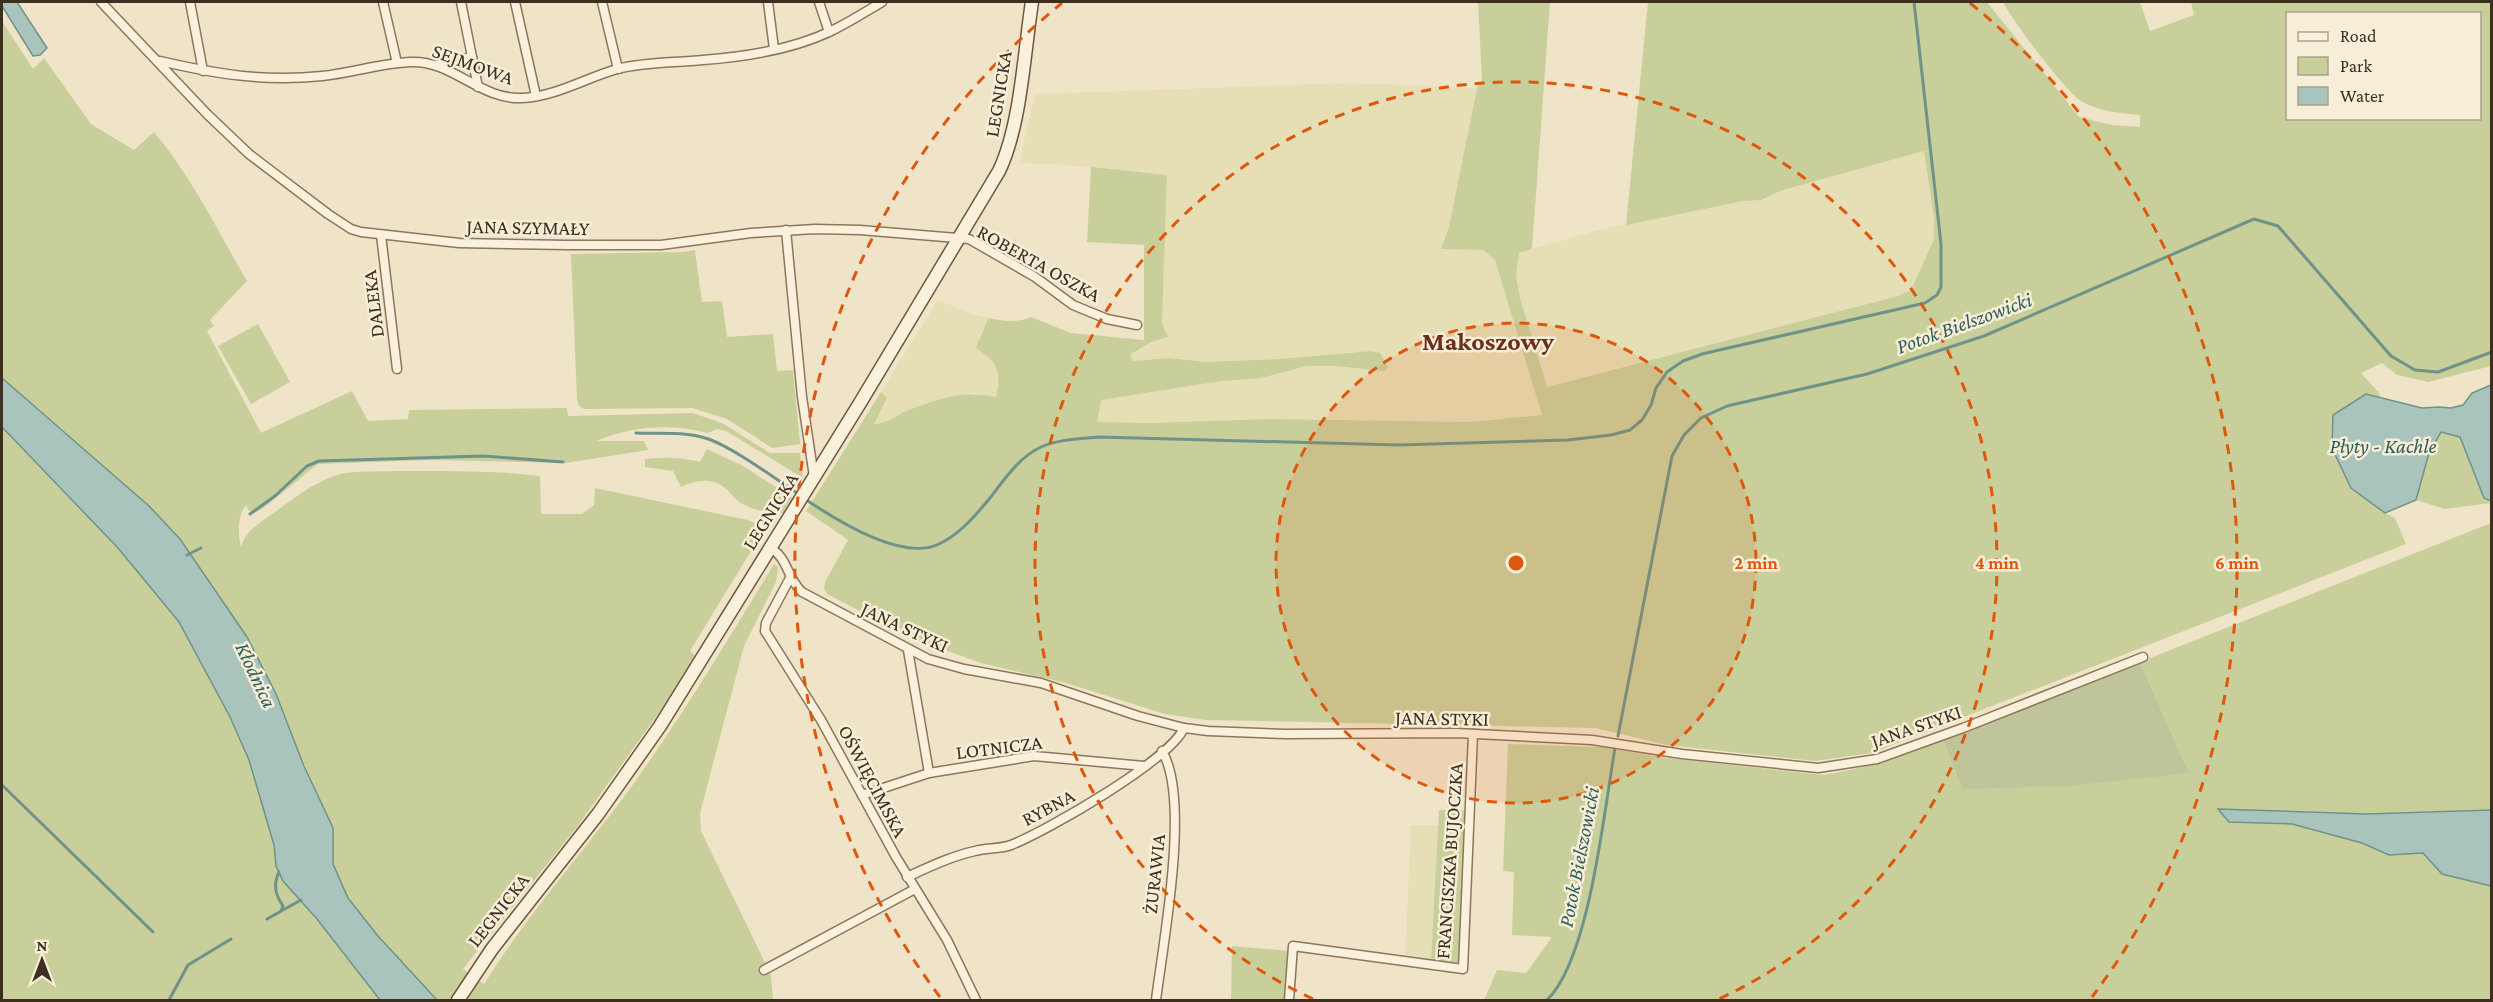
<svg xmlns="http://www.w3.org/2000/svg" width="2493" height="1002" viewBox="0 0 2493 1002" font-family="'Crimson Pro',serif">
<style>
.farmland{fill:#e6deb5}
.green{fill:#c9cf9b;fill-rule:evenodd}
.cemetery{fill:#bfc49a}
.water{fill:#a9c4bc;stroke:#6f938a;stroke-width:1.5}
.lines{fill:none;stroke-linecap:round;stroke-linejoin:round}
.stream{stroke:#6f938a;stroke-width:3}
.street-casing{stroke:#8d765c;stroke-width:11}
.secondary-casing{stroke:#6f573f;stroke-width:15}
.street{stroke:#faf1dc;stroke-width:8}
.secondary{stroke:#faf1dc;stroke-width:12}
.ring{fill:none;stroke:#df570d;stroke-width:3;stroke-dasharray:10 8}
.labels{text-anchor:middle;stroke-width:5;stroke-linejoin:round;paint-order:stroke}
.street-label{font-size:20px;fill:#3d2e20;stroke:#f7eed8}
.water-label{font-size:21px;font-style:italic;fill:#2f5d5a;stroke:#f7eed8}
.district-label{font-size:26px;font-weight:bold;fill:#6b2e1e;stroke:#f7eed8}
.centre{fill:#df570d;stroke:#f7eed8;stroke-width:3}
.ring-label{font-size:18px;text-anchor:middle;font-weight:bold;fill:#df570d;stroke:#f7eed8;stroke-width:5;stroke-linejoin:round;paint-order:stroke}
</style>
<rect width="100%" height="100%" fill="#f0e4c8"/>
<g class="farmland">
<path d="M1352 83 1477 88 1449 227 1442 249 1483 250 1495 259 1543 415 1471 422 1269 419 1149 423 1096 422 1101 400 1222 381 1261 378 1307 366H1336L1381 371 1371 351 1279 359 1207 362 1169 358 1133 361 1130 356 1151 342 1168 337 1162 323 1167 175 1066 165 1019 163 1035 94Z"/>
<path d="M1924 151 1934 219V239L1911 290 1898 296 1546 387 1520 298 1516 276 1519 253 1598 230 1743 201 1761 200 1783 190Z"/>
<path d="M938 300 972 314 988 318 979 337 998 369 996 397 974 393 902 413 883 424H874L887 399 881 392Z"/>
<path d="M1411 825H1440L1431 961 1405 958Z"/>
</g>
<g class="green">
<path d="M1478 2H1550L1532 249 1519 253 1516 276 1520 298 1547 387 1898 296 1911 290 1934 239V219L1924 151 1783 190 1761 200 1743 201 1626 225 1648 2H1987L2079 117 2112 125 2140 127V115C2119 113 2100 112 2081 101 2065 91 2012 20 2003 2H2140L2150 31 2194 15 2191 2H2491V366L2428 382 2397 375 2382 363 2361 373 2379 393 2380 397 2366 394 2385 513 2395 518 2406 544 1872 753 1815 761 1667 745 1595 728 1206 720 1165 714 1066 683 981 663 914 639 827 594 824 589 825 582 848 540 806 511 881 392 887 398 874 424C886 424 894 417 904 412 939 399 959 390 996 397 1001 370 999 364 976 348L988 318C1002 321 1017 323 1031 317L1071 333 1144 340V245L1087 242 1091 167 1167 175 1162 323 1168 337 1151 342 1130 355 1133 361 1169 358 1207 362 1279 359 1371 351 1380 353 1388 366 1386 370 1381 371 1336 366H1307L1261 378 1222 381 1101 400 1097 422 1149 423 1269 419 1471 422 1542 415 1495 260 1483 250 1441 249 1449 227 1477 88 1482 80ZM2288 14H2480V118H2288Z"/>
<path d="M2 21 33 69 44 58 91 124 134 150 154 132C192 177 217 230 247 281L210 320 214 326 207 331 261 433 352 391 368 421 408 419 409 410 567 408 568 416 693 413 724 424 770 453H800L803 478 726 431 717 429 708 433C672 423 630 426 597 441H644L648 450 566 463 429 460 318 464 262 509 254 513 248 510 246 505C237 516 238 535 241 547 245 531 262 521 275 512 294 498 312 484 334 476 352 470 374 472 393 471 442 471 492 470 540 476L541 514H582L594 505 595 488 748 520 765 528 690 651 695 655 663 707 577 827 463 969 484 984C527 915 581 855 629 790 681 718 727 641 774 564L778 567 776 582 744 646 700 813 701 831 771 975 773 1000H437L378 936 348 898 333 864V828L247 637 180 539 149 506 2 378Z"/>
<path d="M695 250 702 302 722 301 727 337 773 334 777 371 793 370 800 444 772 448 727 419 692 408 584 409 579 406 577 400 571 254 682 252Z"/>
<path d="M258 324 290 382 251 404 218 346Z"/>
<path d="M2 427 118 548 179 622 230 717 249 760 274 845 276 866 283 880 317 919 380 1000H2Z"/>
<path d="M2441 432 2460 436 2484 498 2491 503 2445 509 2416 500 2429 453Z"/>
<path d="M707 449 743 466 793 498 783 513C768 513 750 510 738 501 733 497 730 492 725 488 712 477 695 480 681 487L673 471 645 467V459C664 457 682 457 700 462Z"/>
<path d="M2491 523V810L2366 814 2219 810 2229 822 2292 824 2362 843 2389 855 2423 853 2442 874 2491 886V1000H1484L1497 970 1526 973 1552 937 1512 935 1514 872 1503 871 1508 744 1601 747 1667 758 1824 775 1878 764 1943 740 1962 789 2189 773 2140 662Z"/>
<path d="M1439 810H1466L1460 960 1454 964 1431 961Z"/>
<path d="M1232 946 1290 951 1287 1000H1231Z"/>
</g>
<path class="cemetery" d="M2140 662 2189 773 2068 786 1962 789 1943 740Z"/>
<g class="water">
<path d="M2 2H17L47 48 40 55 33 56 2 6Z"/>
<path d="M2 378 149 506 180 539 247 637 276 694 304 766 333 828V864L348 898 378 936 437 1000H380L317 919 283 881 276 866 274 845 249 760 230 717 179 622 118 548 2 427Z"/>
<path d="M2491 385V501L2484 498 2460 437 2441 432 2429 453 2416 500 2385 513 2351 488 2332 448 2333 415 2366 394 2422 408 2439 407 2451 408 2463 405 2472 393Z"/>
<path d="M2218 809 2366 814 2491 810V886L2442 874 2423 853 2389 855 2362 843 2292 824 2229 822Z"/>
</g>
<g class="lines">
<g class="stream">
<path d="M636 433C659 434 683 431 705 438 730 445 777 480 800 495"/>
<path d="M805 499C836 520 902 562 939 544 959 535 976 515 990 498 1004 480 1019 457 1041 447 1059 439 1080 439 1099 437L1398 445 1568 440 1611 435 1630 430 1642 420 1651 405 1656 388 1667 372 1683 361 1702 354 1925 303 1937 295 1941 287V244L1914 2"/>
<path d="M250 514 275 496 307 466 319 461 483 456 563 462"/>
<path d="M187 555 201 548"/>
<path d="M1618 736 1672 456 1684 435 1701 418 1727 406 1867 374 1984 336 2254 219 2278 226 2391 356 2415 370 2438 372 2492 352"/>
<path d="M2 785 153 932"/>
<path d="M279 872C273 885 275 894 283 906L281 911"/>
<path d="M267 919 301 900"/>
<path d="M169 1000 188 965 231 939"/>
<path d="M1547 1000C1590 958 1604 810 1615 748"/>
</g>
<defs>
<g id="street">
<path d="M101 2 207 114 249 154 328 214 351 229 361 232 459 243 567 245H661L751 233 815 229 860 230 969 239 1035 277 1073 305 1107 319 1137 325"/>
<path d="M190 2 203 71"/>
<path d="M383 2 397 63"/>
<path d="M461 2 478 87"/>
<path d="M515 2 536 96"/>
<path d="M602 2 618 69"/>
<path d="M768 2 774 49"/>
<path d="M819 2 829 32"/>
<path d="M160 61C216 74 264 82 322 76 352 73 381 63 411 62 452 60 480 100 522 98 554 97 586 78 617 69 645 62 674 63 703 60 743 57 794 49 831 31 848 23 865 12 882 2"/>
<path d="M437 65 472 57"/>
<path d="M786 230 802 397 814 477"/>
<path d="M381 235 397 369"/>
<path d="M770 548C788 557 787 579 802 592L928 659 964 669 1041 683 1138 716 1184 728 1208 731 1286 734 1456 733 1592 740 1682 754 1818 768 1877 759 1963 728 2143 657"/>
<path d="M790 578 766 623 765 631 821 720 896 857 947 940 976 1000"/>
<path d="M908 650 929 773"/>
<path d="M862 795 929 773 1034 756 1144 766"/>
<path d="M907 877C929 867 952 856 975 851 987 848 1000 849 1011 845 1047 831 1170 760 1184 728"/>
<path d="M764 970 915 889"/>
<path d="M1156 1000C1163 943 1191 799 1162 751"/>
<path d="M1289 1000 1293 946 1463 969 1473 734"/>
</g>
<path id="secondary" d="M458 1000 492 949 598 814 660 726 860 403 999 171C1021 125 1024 53 1032 2"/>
</defs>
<use href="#street" class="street-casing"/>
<use href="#secondary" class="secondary-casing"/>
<use href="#street" class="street"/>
<use href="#secondary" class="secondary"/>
</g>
<circle cx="1516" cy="563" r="240" fill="#df570d" fill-opacity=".12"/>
<g class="ring">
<circle cx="1516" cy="563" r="240"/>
<path d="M1313 999A481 481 0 1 1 1719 999"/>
<path d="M940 997A721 721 0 0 1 1062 3M1970 3A721 721 0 0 1 2092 997"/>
</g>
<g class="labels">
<g class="street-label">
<text transform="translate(473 64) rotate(20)" y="7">SEJMOWA</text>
<text transform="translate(998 94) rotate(-81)" y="7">LEGNICKA</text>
<text transform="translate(528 227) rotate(1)" y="7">JANA SZYMAŁY</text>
<text transform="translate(1039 263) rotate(29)" y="7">ROBERTA OSZKA</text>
<text transform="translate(373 304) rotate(-97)" y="7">DALEKA</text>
<text transform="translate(770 511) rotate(-58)" y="7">LEGNICKA</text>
<text transform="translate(905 627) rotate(25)" y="7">JANA STYKI</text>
<text transform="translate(1442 718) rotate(1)" y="7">JANA STYKI</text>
<text transform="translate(1916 726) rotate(-19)" y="7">JANA STYKI</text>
<text transform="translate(999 747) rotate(-7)" y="7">LOTNICZA</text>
<text transform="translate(873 781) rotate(62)" y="7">OŚWIĘCIMSKA</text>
<text transform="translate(1048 807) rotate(-28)" y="7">RYBNA</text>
<text transform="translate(1449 861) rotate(-86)" y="7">FRANCISZKA BUJOCZKA</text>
<text transform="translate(1154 874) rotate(-84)" y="7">ŻURAWIA</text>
<text transform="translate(498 910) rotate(-52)" y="7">LEGNICKA</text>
</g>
<g class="water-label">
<text transform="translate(1964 323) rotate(-20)" y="7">Potok Bielszowicki</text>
<text x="2383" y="453">Płyty - Kachle</text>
<text transform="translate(256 675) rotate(65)" y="7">Kłodnica</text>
<text transform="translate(1579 857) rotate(-79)" y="7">Potok Bielszowicki</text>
</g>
<g class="district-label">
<text x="1488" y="350">Makoszowy</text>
</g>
</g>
<circle cx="1516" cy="563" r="9" class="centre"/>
<g class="ring-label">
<text x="1756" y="569">2 min</text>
<text x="1997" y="569">4 min</text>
<text x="2237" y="569">6 min</text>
</g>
<rect width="2493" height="1002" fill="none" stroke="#3d2e20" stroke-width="6"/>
<rect x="2286" y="12" width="195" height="108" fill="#f7eed8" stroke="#ada18e" stroke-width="1.5"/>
<rect x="2298" y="32" width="30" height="9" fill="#faf1dc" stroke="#ada18e" stroke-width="1.5"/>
<text x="2340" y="42" font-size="18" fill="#3d2e20">Road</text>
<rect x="2298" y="57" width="30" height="18" fill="#c9cf9b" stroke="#ada18e" stroke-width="1.5"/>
<text x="2340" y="72" font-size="18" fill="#3d2e20">Park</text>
<rect x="2298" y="87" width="30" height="18" fill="#a9c4bc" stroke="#ada18e" stroke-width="1.5"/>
<text x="2340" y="102" font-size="18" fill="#3d2e20">Water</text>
<g transform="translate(42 960)" stroke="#f7eed8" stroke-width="4.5" paint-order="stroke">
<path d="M0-4.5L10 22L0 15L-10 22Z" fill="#3d2e20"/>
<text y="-9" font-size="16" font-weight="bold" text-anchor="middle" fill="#3d2e20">N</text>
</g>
</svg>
